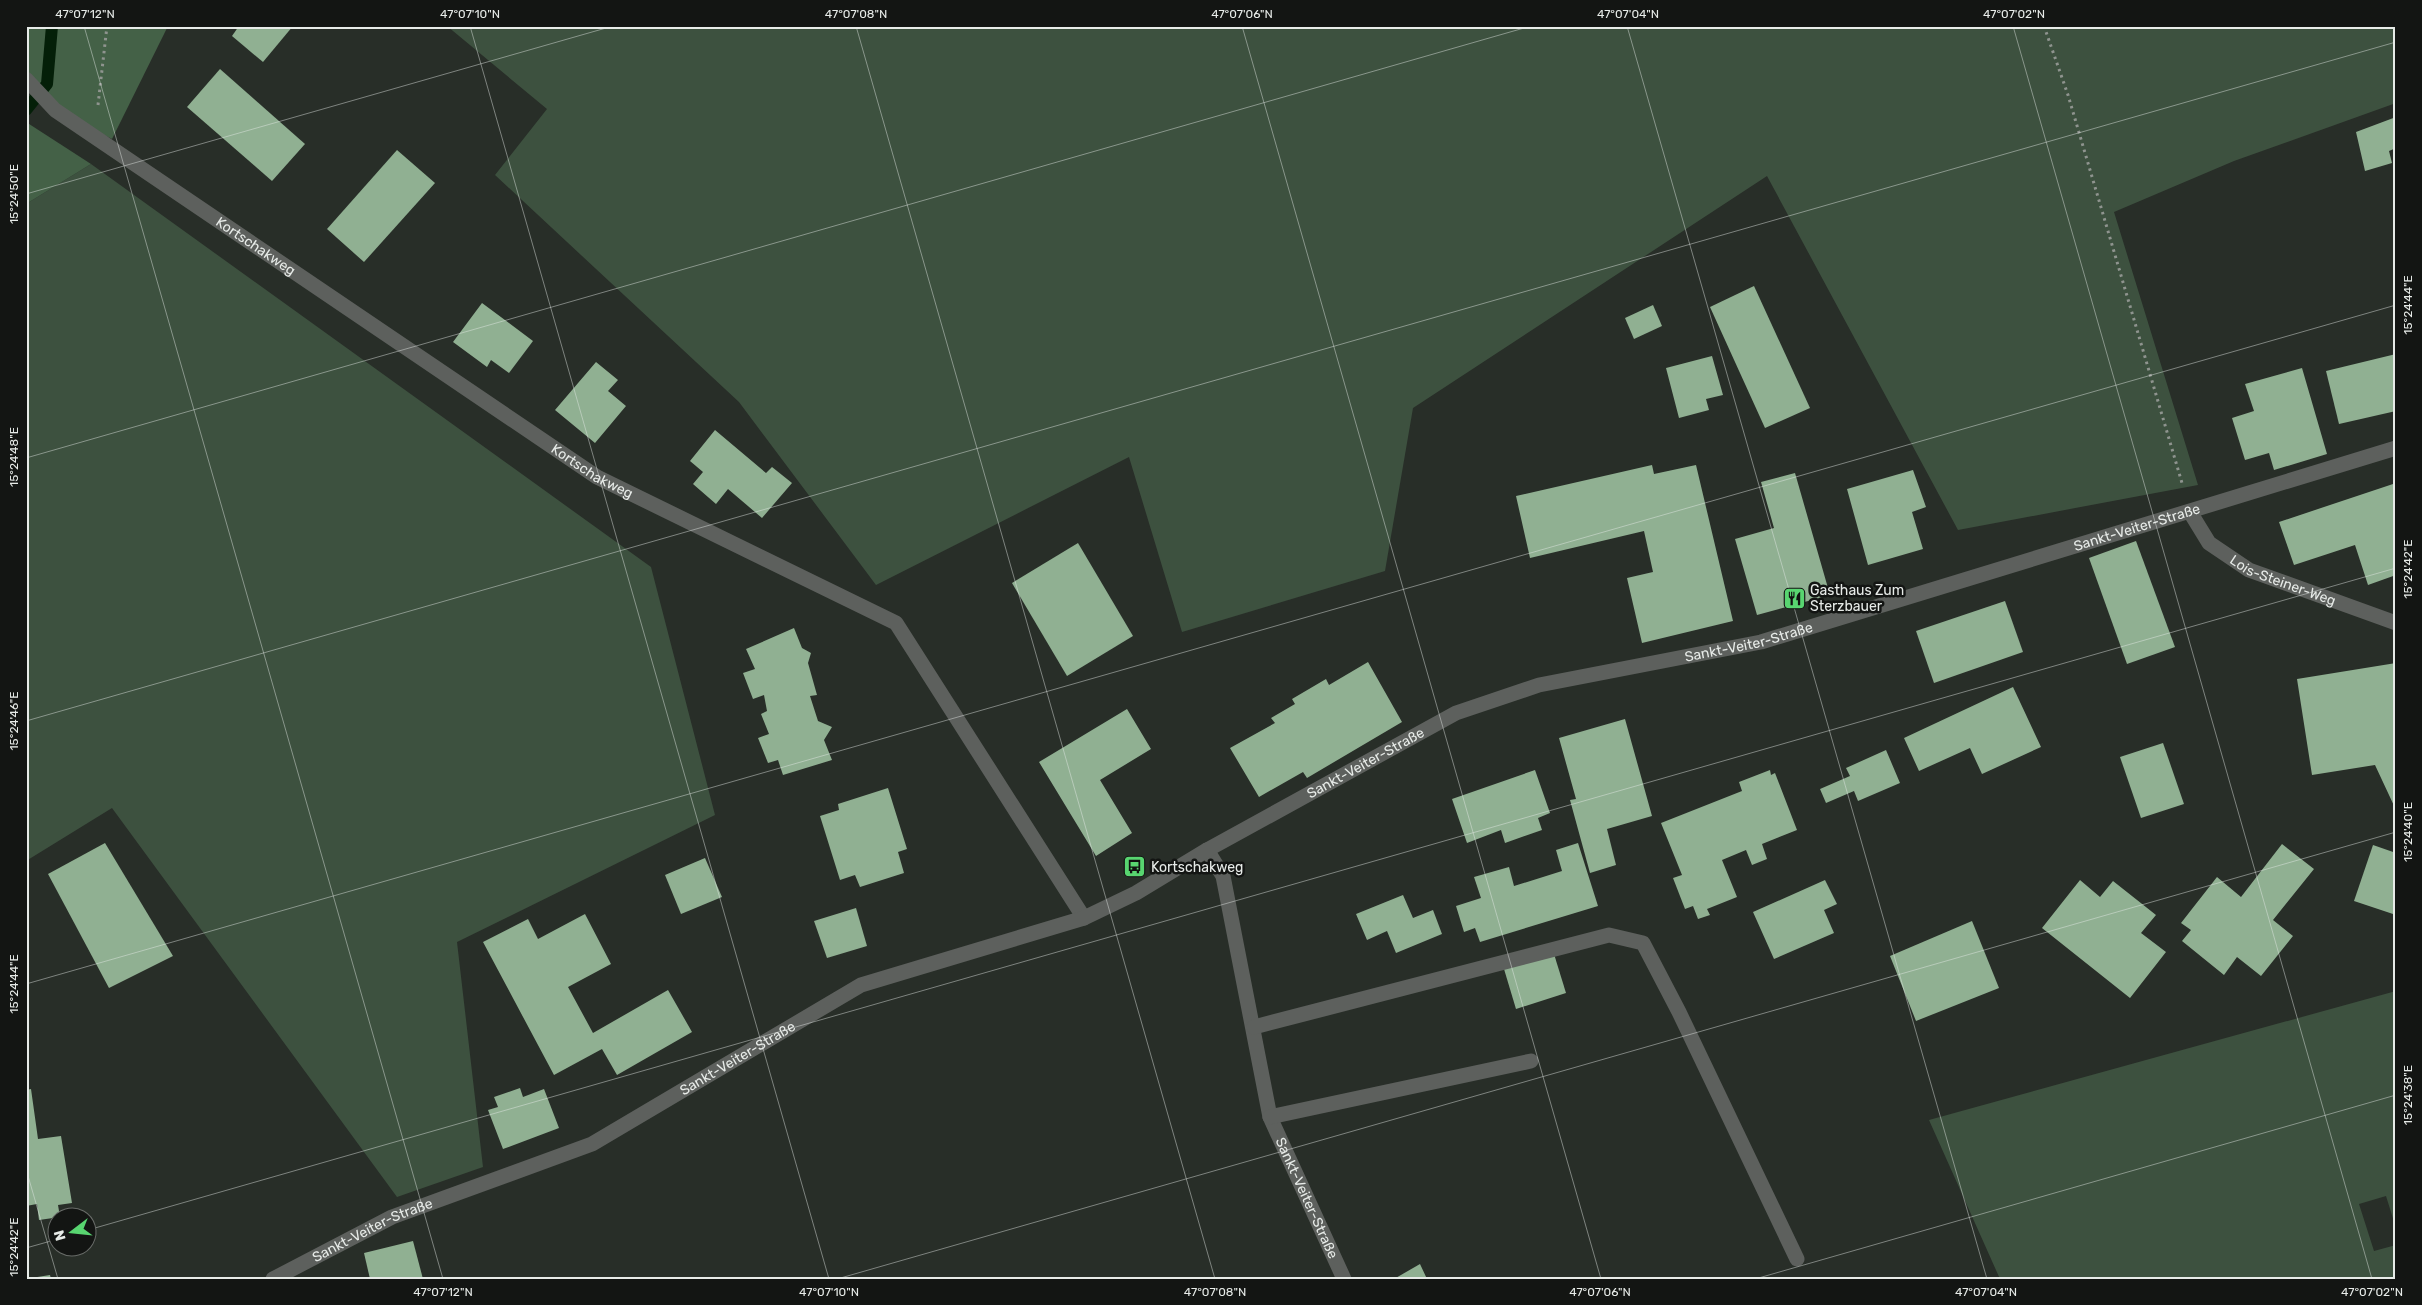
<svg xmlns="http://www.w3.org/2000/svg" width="2422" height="1305" viewBox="0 0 2422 1305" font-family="Rubik,sans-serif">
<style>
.green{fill:#3d513f}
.forest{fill:#446147}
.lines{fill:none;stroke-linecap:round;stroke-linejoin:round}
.stream{stroke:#041f08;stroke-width:12}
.building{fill:#90b092}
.path{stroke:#8f948f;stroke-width:3;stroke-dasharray:2.5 4;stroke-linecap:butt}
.minor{stroke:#5d605d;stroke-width:15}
.ticks{fill:none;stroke:#e7ebe8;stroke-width:1;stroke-opacity:0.45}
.labels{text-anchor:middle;stroke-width:5;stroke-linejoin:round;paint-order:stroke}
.street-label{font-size:14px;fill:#e7ebe8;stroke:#131513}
.poi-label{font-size:14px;fill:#e7ebe8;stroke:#131513;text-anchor:start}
.neatline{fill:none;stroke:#e7ebe8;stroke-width:2}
.ticks-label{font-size:12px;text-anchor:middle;fill:#e7ebe8}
</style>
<rect width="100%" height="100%" fill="#282e28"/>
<g class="green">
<path d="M447 26H2396V103L2234 161 2114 212 2198 485 1958 530 1767 176 1413 408 1385 571 1182 632 1129 457 876 585 739 402 495 175 547 109Z"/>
<path d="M91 164 651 567 715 815 457 942 483 1167 397 1197 112 808 26 861V204Z"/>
<path d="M2396 991V1228L2386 1196 2359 1204 2374 1251 2396 1245V1279H2000L1929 1120Z"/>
</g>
<g class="forest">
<path d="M26 26H168L112 139 55 110 26 78Z"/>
<path d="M26 122 91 164 26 204Z"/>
</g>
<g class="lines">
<path class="stream" d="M26 110 47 84 52 26"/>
</g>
<g class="building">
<path d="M239 26H293L263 62 232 36Z"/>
<path d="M220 69 305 144 272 181 187 107Z"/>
<path d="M2396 117V148L2389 151 2392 163 2365 171 2356 132Z"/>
<path d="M397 150 435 183 364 262 327 229Z"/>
<path d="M1754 286 1810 408 1765 428 1710 307Z"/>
<path d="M482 303 533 341 509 373 491 360 487 367 453 342Z"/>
<path d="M1653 305 1662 326 1634 339 1625 318Z"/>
<path d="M2396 354V411L2339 424 2326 371Z"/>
<path d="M1712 356 1723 395 1706 399 1709 410 1679 418 1666 368Z"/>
<path d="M596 362 618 380 608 391 626 406 595 443 555 410Z"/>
<path d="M2302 368 2327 454 2274 470 2269 453 2245 460 2232 418 2254 411 2245 384Z"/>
<path d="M715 430 766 473 772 467 792 483 762 518 728 489 716 504 693 484 703 472 690 461Z"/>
<path d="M1652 465 1654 474 1696 465 1733 621 1642 643 1627 578 1653 572 1644 531 1530 558 1516 496Z"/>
<path d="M1913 470 1926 507 1912 512 1923 549 1868 565 1847 489Z"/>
<path d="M1795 473 1830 595 1757 615 1735 539 1774 528 1761 482Z"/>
<path d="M2396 483V575L2368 585 2355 545 2294 565 2279 522Z"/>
<path d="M2136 541 2175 647 2127 664 2089 558Z"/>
<path d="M1078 543 1133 636 1067 676 1012 583Z"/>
<path d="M2005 601 2023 652 1934 683 1916 631Z"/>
<path d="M794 628 802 648 811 653 808 663 817 695 810 696 818 721 832 727 824 740 832 760 783 775 778 760 768 763 758 738 769 734 761 714 767 711 764 695 753 699 743 673 755 669 746 649Z"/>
<path d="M1368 662 1402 722 1307 778 1303 772 1259 797 1230 748 1275 723 1271 718 1295 704 1292 699 1326 679 1329 685Z"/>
<path d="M2396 663V810L2375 765 2312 775 2297 679Z"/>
<path d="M2013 687 2041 747 1982 774 1970 748 1919 771 1904 738Z"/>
<path d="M1127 709 1151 749 1100 780 1132 833 1096 856 1039 762Z"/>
<path d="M1625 719 1652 816 1607 829 1616 865 1590 873 1570 800 1576 799 1559 738Z"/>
<path d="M2163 743 2184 804 2141 818 2120 757Z"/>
<path d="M1886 750 1900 783 1858 801 1854 791 1826 803 1820 789 1850 776 1846 768Z"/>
<path d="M1535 770 1550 813 1538 818 1542 830 1505 843 1501 830 1467 843 1452 799Z"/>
<path d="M1770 770 1771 775 1775 773 1797 830 1762 844 1767 859 1752 865 1746 850 1722 860 1737 897 1707 909 1710 915 1698 919 1693 906 1685 909 1673 878 1682 875 1661 823 1742 791 1739 782Z"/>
<path d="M888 788 907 849 898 852 904 873 860 887 855 875 840 880 820 816 839 810 838 804Z"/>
<path d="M105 843 173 956 109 988 48 874Z"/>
<path d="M1578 843 1598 906 1480 942 1475 928 1464 932 1456 906 1481 898 1474 877 1509 867 1514 886 1562 871 1556 850Z"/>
<path d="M2282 844 2314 869 2273 920 2293 936 2261 976 2237 957 2224 975 2182 941 2191 930 2181 923 2217 877 2241 897Z"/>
<path d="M2373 845 2396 853V915L2354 901Z"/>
<path d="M705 858 722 897 681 914 665 875Z"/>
<path d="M1825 880 1837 904 1824 910 1834 933 1774 959 1753 912Z"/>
<path d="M2080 880 2100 897 2113 881 2156 915 2141 933 2166 952 2130 998 2042 928Z"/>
<path d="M1403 895 1413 918 1433 910 1442 934 1396 953 1387 931 1367 940 1356 914Z"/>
<path d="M856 908 867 946 827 958 814 921Z"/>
<path d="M585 914 611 964 568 987 593 1033 668 990 692 1032 617 1075 602 1049 554 1075 483 942 528 919 538 939Z"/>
<path d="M1972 921 1999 988 1916 1021 1890 956Z"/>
<path d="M1554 954 1566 993 1516 1009 1504 969Z"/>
<path d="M520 1088 523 1097 544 1089 559 1128 503 1149 488 1110 498 1107 494 1097Z"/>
<path d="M31 1089 38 1139 61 1136 72 1203 58 1205 60 1217 39 1220 37 1204 26 1206V1090Z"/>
<path d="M413 1241 423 1279H370L364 1253Z"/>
<path d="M1420 1264 1427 1279H1394Z"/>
<path d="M50 1275 51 1279H31V1278Z"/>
</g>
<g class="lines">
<g class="path">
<path d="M2044 26 2068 95 2182 483"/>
<path d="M98 105 107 26"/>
</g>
<g class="minor">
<path id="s1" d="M26 79 55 110 597 477 896 623 1084 918"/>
<path id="s2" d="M2190 512 2209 543 2249 570 2396 623"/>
<path id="s3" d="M1207 850 1223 876 1270 1117 1344 1279"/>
<path d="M1254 1027 1609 935 1643 943 1679 1012 1797 1259"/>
<path d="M1270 1117 1531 1061"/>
<path id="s4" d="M273 1279 392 1217 592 1144 861 985 1084 918 1136 893 1207 850 1456 713 1539 685 1761 642 2396 448"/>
</g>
</g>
<path class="ticks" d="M84 26 443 1279M470 26 829 1279M856 26 1215 1279M1242 26 1601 1279M1627 26 1987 1279M2013 26 2372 1279M26 194 613 26M26 458 1531 26M26 721 2396 42M26 984 2396 305M26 1169 58 1279M88 1230 2396 568M26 1248 58 1239M837 1279 2396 832M1755 1279 2396 1095"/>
<defs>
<symbol id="restaurant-square" viewBox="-11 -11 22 22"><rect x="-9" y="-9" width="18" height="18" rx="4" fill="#58d570" stroke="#131513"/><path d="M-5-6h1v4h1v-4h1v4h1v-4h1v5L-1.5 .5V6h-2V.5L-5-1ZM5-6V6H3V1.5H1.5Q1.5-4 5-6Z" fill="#111"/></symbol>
<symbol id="bus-square" viewBox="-11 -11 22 22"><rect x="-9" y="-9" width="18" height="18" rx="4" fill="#58d570" stroke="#131513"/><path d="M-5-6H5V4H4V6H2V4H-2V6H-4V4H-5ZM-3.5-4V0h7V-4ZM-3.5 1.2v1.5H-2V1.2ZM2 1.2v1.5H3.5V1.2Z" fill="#111"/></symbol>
</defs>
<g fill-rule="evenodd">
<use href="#restaurant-square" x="1782" y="586" width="25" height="25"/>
<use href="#bus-square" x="1122" y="854" width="25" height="25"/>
</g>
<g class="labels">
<g class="street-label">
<text dy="5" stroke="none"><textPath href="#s1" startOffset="285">Kortschakweg</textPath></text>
<text dy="5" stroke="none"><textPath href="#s1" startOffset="690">Kortschakweg</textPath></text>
<text dy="5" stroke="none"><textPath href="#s4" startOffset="2024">Sankt-Veiter-Straße</textPath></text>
<text dy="5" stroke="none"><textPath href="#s2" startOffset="120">Lois-Steiner-Weg</textPath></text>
<text dy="5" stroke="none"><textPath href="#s4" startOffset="1619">Sankt-Veiter-Straße</textPath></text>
<text dy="5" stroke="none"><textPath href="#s4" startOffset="1214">Sankt-Veiter-Straße</textPath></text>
<text dy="5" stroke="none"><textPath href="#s4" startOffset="516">Sankt-Veiter-Straße</textPath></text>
<text dy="5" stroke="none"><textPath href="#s3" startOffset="365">Sankt-Veiter-Straße</textPath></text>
<text dy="5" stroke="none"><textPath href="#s4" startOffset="111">Sankt-Veiter-Straße</textPath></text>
</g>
<g class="poi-label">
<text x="1810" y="595">Gasthaus Zum<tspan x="1810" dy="16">Sterzbauer</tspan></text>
<text x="1151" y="872">Kortschakweg</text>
</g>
</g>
<rect width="2422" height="1305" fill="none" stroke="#131513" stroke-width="55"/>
<g transform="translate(72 1232) rotate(254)"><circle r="24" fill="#131513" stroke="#686b68"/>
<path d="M0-4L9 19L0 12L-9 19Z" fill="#58d570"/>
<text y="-8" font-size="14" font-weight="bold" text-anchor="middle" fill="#e7ebe8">N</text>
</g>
<rect x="28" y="28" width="2366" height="1250" class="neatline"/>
<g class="ticks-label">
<text x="85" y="18">47°07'12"N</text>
<text x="470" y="18">47°07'10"N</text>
<text x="856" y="18">47°07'08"N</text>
<text x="1242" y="18">47°07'06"N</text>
<text x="1628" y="18">47°07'04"N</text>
<text x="2014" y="18">47°07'02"N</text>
<text transform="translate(14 194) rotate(-90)" y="4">15°24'50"E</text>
<text transform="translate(2408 305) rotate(-90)" y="4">15°24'44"E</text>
<text transform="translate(14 457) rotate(-90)" y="4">15°24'48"E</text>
<text transform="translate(2408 569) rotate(-90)" y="4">15°24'42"E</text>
<text transform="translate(14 721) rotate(-90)" y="4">15°24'46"E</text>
<text transform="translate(2408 832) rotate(-90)" y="4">15°24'40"E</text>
<text transform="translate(14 984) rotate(-90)" y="4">15°24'44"E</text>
<text transform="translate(2408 1095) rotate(-90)" y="4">15°24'38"E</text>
<text transform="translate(14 1247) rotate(-90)" y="4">15°24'42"E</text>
<text x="443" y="1296">47°07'12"N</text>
<text x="829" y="1296">47°07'10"N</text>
<text x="1215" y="1296">47°07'08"N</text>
<text x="1600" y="1296">47°07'06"N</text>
<text x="1986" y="1296">47°07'04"N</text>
<text x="2372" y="1296">47°07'02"N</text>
</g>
</svg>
